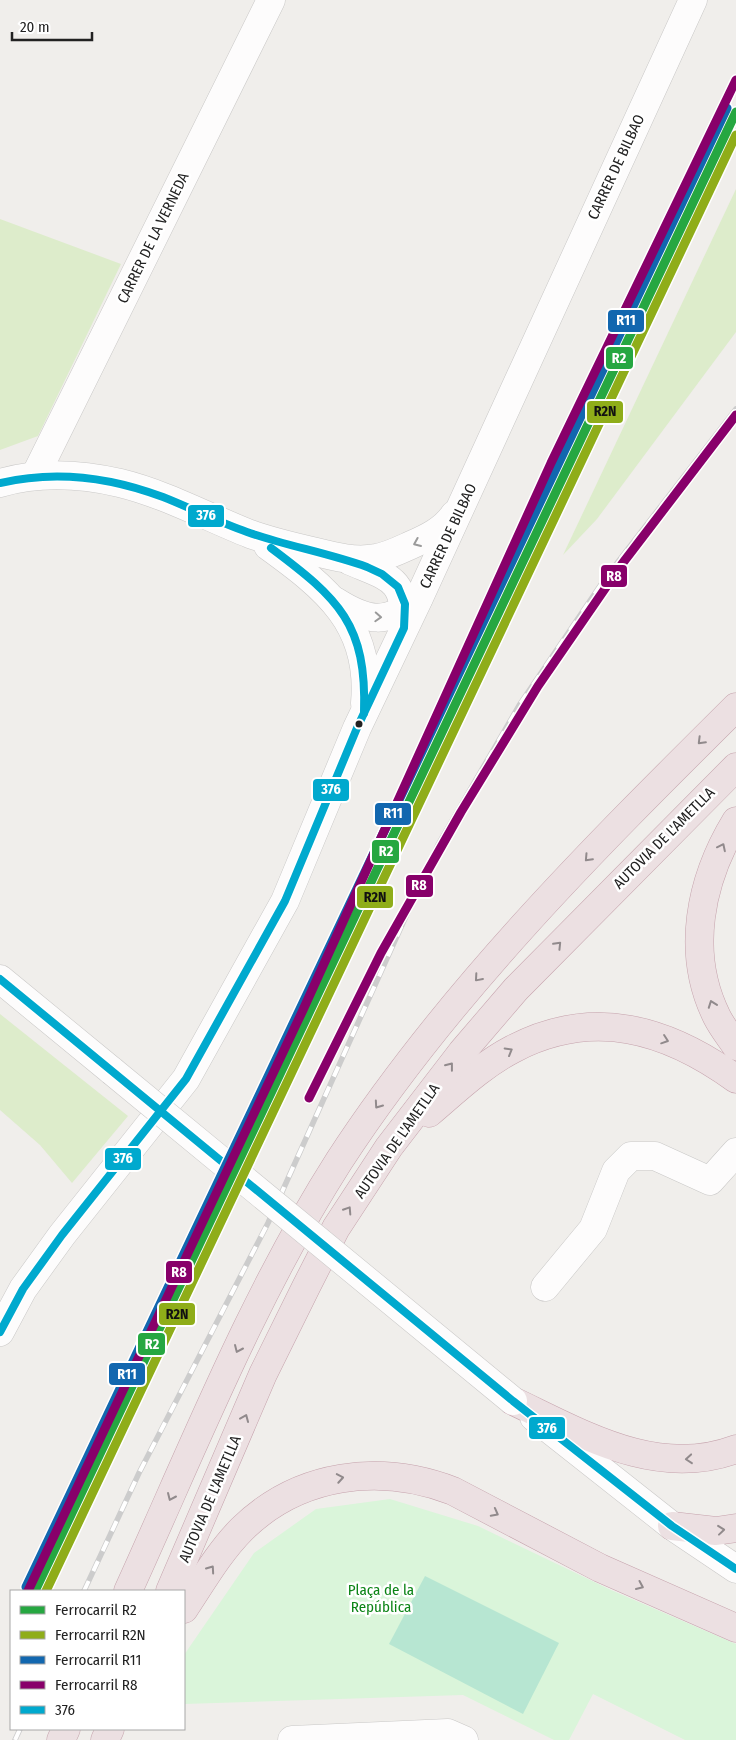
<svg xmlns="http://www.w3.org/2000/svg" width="736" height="1740" viewBox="0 0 736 1740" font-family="'Fira Sans Condensed',sans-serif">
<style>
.grass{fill:#ddeccb}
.park{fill:#daf5da}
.pitch{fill:#b7e6d2}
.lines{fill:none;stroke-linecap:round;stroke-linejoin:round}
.minor-casing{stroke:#c9c8c7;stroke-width:29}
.highway-casing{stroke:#c5a2ac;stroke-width:29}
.minor{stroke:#fdfcfc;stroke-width:28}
.highway{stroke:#ece0e2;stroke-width:28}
.rail-casing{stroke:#ccc;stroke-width:5.5}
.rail{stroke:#fff;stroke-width:4;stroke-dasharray:11;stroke-linecap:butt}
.minor-bridge-casing{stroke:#c9c8c7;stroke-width:29;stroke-linecap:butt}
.minor-bridge{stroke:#fdfcfc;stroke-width:28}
.bus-1-casing{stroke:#fff;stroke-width:11}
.bus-1{stroke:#00a9ce;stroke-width:8}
.rail-1-casing{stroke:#fff;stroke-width:12}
.rail-2-casing{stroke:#fff;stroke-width:12}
.rail-3-casing{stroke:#fff;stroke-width:12}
.rail-4-casing{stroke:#fff;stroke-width:12}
.rail-1{stroke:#26a741;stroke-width:9}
.rail-2{stroke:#8fad19;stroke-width:9}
.rail-3{stroke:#1267af;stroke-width:9}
.rail-4{stroke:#88006a;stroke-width:9}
.oneway{stroke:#9a9a9a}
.oneway2{stroke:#918a8c}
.bus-dot{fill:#222;stroke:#fff;stroke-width:2}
.labels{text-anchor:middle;stroke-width:5;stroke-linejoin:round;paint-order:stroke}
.street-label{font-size:15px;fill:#222;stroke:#fff}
.park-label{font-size:15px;fill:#0c8416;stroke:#fff}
.line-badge{stroke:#fff;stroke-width:2}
.badge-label{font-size:14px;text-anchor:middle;font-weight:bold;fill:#fff}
.pale-badge-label{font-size:14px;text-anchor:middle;font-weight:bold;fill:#111}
</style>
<rect width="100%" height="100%" fill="#f0eeeb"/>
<g class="grass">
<path d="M736 189V332L597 519 563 555Z"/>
<path d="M0 219 121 264 38 436 0 450Z"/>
<path d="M0 1014 128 1116 72 1183 40 1145 0 1110Z"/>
</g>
<path class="park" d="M390 1499 478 1526 611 1590 736 1644V1740H685L593 1694 569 1740H554L463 1695 184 1704V1655L254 1553 316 1509Z"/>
<path class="pitch" d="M425 1576 559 1643 523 1714 389 1644Z"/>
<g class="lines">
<defs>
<g id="minor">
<path d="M35 476 271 0"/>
<path d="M0 483C38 472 81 474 120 483 165 494 207 517 250 534 272 542 294 547 316 552 336 557 356 562 376 558 388 556 400 550 411 545 427 538 444 530 454 515"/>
<path d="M268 546C326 588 372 624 365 703"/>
<path d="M350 561C390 578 406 578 404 627"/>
<path d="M335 601C368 622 387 625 418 599"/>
<path d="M0 979 112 1071"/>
<path d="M545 1287 593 1229 616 1171 631 1156H655L710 1181 736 1152"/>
<path d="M0 1332 23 1289 62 1235 186 1079 285 901 357 728 419 598 693 0"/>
<path d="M534 1417 672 1526 736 1569"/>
<path d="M292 1740 448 1733 464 1740"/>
</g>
<g id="highway">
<path d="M736 821C700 880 685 953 717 1017 722 1027 730 1037 736 1046"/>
<path d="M429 1113C455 1091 482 1065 513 1049 593 1007 667 1029 736 1079"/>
<path d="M513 1401C583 1434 657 1479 736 1449"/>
<path d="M672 1526 716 1531 736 1528"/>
<path d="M128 1591C194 1446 253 1296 339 1161 449 992 594 848 736 707"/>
<path d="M170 1591 263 1374 306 1287 336 1228 389 1147 462 1052 516 989 736 767"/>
<path d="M184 1609C202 1582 219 1552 242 1529 299 1473 380 1463 453 1491L600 1568 736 1628"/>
<path d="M61 1740 66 1729"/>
<path d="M105 1740 110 1729"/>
</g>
</defs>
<use href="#minor" class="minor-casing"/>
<use href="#highway" class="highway-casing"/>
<use href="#minor" class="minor"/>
<use href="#highway" class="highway"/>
<defs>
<g id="rail">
<path d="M84 1591 139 1473 268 1223 438 845 520 704 604 580 736 409"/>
<path d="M15 1740 20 1729"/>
</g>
</defs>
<use href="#rail" class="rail-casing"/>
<use href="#rail" class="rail"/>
<defs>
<path id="minor-bridge" d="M112 1071 513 1401"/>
</defs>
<use href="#minor-bridge" class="minor-bridge-casing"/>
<use href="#minor-bridge" class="minor-bridge"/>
<defs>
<g id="bus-1">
<path d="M0 483C55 470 110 477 163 497 191 508 218 522 247 532 287 546 328 553 367 567L382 574 398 587 405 604 404 628 357 728 285 901 186 1079 62 1235 23 1289 0 1332"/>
<path d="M271 548C339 599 367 624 364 713"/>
<path d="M0 979 513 1401 672 1526 736 1569"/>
</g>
</defs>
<use href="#bus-1" class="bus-1-casing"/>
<use href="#bus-1" class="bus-1"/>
<defs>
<path id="rail-1" d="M35 1591 736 112"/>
<path id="rail-2" d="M46 1591 736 135"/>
<path id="rail-3" d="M26 1587 727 108"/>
<g id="rail-4">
<path d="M309 1098 381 953 461 812 538 686 622 564 736 415"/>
<path d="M28 1591 303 1010 551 463 736 80"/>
</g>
</defs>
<use href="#rail-1" class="rail-1-casing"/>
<use href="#rail-2" class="rail-2-casing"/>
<use href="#rail-3" class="rail-3-casing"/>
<use href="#rail-4" class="rail-4-casing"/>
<use href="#rail-1" class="rail-1"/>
<use href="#rail-2" class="rail-2"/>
<use href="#rail-3" class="rail-3"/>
<use href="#rail-4" class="rail-4"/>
</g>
<defs><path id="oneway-chevron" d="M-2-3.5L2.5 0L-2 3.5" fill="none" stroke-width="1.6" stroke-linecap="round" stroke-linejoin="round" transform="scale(1.25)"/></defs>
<g class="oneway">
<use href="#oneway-chevron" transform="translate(417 543) rotate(157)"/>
<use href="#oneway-chevron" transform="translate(378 617) rotate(3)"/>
</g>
<g class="oneway2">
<use href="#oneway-chevron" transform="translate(701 741) rotate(135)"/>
<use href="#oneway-chevron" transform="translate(722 847) rotate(-64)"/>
<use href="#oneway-chevron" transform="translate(588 858) rotate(133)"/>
<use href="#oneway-chevron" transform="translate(558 945) rotate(-46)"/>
<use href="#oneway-chevron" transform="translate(478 978) rotate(131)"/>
<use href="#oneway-chevron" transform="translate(712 1004) rotate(-110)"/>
<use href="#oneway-chevron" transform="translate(665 1040) rotate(19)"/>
<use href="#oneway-chevron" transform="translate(509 1051) rotate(-30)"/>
<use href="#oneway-chevron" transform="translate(450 1066) rotate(-52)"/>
<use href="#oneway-chevron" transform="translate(378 1105) rotate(125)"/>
<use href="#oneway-chevron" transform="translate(348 1210) rotate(-57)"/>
<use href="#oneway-chevron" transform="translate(238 1349) rotate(114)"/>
<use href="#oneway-chevron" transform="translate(245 1418) rotate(-67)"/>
<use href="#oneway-chevron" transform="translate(689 1459) rotate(175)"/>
<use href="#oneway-chevron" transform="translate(340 1478) rotate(-10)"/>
<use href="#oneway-chevron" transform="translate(171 1497) rotate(114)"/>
<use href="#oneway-chevron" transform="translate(495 1513) rotate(28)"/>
<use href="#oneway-chevron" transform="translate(721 1530) rotate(-6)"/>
<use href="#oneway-chevron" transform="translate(211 1569) rotate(-55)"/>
<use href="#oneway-chevron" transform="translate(640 1586) rotate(24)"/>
</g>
<circle class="bus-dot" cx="359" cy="724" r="4.5"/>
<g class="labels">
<g class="street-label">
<text transform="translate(616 167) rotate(-65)" y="5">CARRER DE BILBAO</text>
<text transform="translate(153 238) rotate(-64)" y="5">CARRER DE LA VERNEDA</text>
<text transform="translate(448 536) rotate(-65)" y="5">CARRER DE BILBAO</text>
<text transform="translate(664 838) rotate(-45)" y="5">AUTOVIA DE L'AMETLLA</text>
<text transform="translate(397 1141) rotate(-55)" y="5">AUTOVIA DE L'AMETLLA</text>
<text transform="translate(210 1499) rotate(-67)" y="5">AUTOVIA DE L'AMETLLA</text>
</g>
<g class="park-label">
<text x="381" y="1595">Plaça de la<tspan x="381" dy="17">República</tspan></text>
</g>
</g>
<g class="line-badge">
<rect x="607" y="309" width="38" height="24" rx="5" fill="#1267af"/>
<rect x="605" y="346" width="29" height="24" rx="5" fill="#26a741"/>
<rect x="586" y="400" width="38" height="24" rx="5" fill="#8fad19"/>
<rect x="187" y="504" width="38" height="24" rx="5" fill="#00a9ce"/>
<rect x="600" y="564" width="28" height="24" rx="5" fill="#88006a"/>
<rect x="312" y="778" width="38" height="24" rx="5" fill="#00a9ce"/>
<rect x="374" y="802" width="38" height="24" rx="5" fill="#1267af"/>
<rect x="371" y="839" width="29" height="25" rx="5" fill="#26a741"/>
<rect x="405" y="874" width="29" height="24" rx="5" fill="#88006a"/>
<rect x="356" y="885" width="38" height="24" rx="5" fill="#8fad19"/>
<rect x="104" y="1147" width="38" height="24" rx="5" fill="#00a9ce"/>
<rect x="165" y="1260" width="28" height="24" rx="5" fill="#88006a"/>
<rect x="158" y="1302" width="38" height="24" rx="5" fill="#8fad19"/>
<rect x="137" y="1332" width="29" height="24" rx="5" fill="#26a741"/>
<rect x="108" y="1362" width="38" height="24" rx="5" fill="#1267af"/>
<rect x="528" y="1416" width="38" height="24" rx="5" fill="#00a9ce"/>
</g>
<g class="badge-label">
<text x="626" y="325">R11</text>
<text x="619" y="363">R2</text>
<text x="206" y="520">376</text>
<text x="614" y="581">R8</text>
<text x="331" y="794">376</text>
<text x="393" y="818">R11</text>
<text x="386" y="856">R2</text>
<text x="419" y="890">R8</text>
<text x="123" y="1163">376</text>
<text x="179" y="1277">R8</text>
<text x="152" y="1349">R2</text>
<text x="127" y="1379">R11</text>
<text x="547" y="1433">376</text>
</g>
<g class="pale-badge-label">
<text x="605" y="416">R2N</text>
<text x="375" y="902">R2N</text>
<text x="177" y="1319">R2N</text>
</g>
<rect x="10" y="1590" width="175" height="140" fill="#ffffff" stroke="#a7a7a7"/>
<rect x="20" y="1606" width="25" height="8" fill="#26a741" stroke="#a7a7a7"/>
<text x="55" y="1615" font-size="15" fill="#222222">Ferrocarril R2</text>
<rect x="20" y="1631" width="25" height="8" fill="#8fad19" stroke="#a7a7a7"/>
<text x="55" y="1640" font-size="15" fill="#222222">Ferrocarril R2N</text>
<rect x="20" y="1656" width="25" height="8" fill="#1267af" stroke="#a7a7a7"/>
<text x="55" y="1665" font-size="15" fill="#222222">Ferrocarril R11</text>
<rect x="20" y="1681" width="25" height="8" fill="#88006a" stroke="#a7a7a7"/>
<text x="55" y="1690" font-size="15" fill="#222222">Ferrocarril R8</text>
<rect x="20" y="1706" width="25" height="8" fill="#00a9ce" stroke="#a7a7a7"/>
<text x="55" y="1715" font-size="15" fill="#222222">376</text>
<path d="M12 32v8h80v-8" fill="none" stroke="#222222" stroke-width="2.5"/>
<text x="20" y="32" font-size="15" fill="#222222" stroke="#ffffff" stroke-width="4" paint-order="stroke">20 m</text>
</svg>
